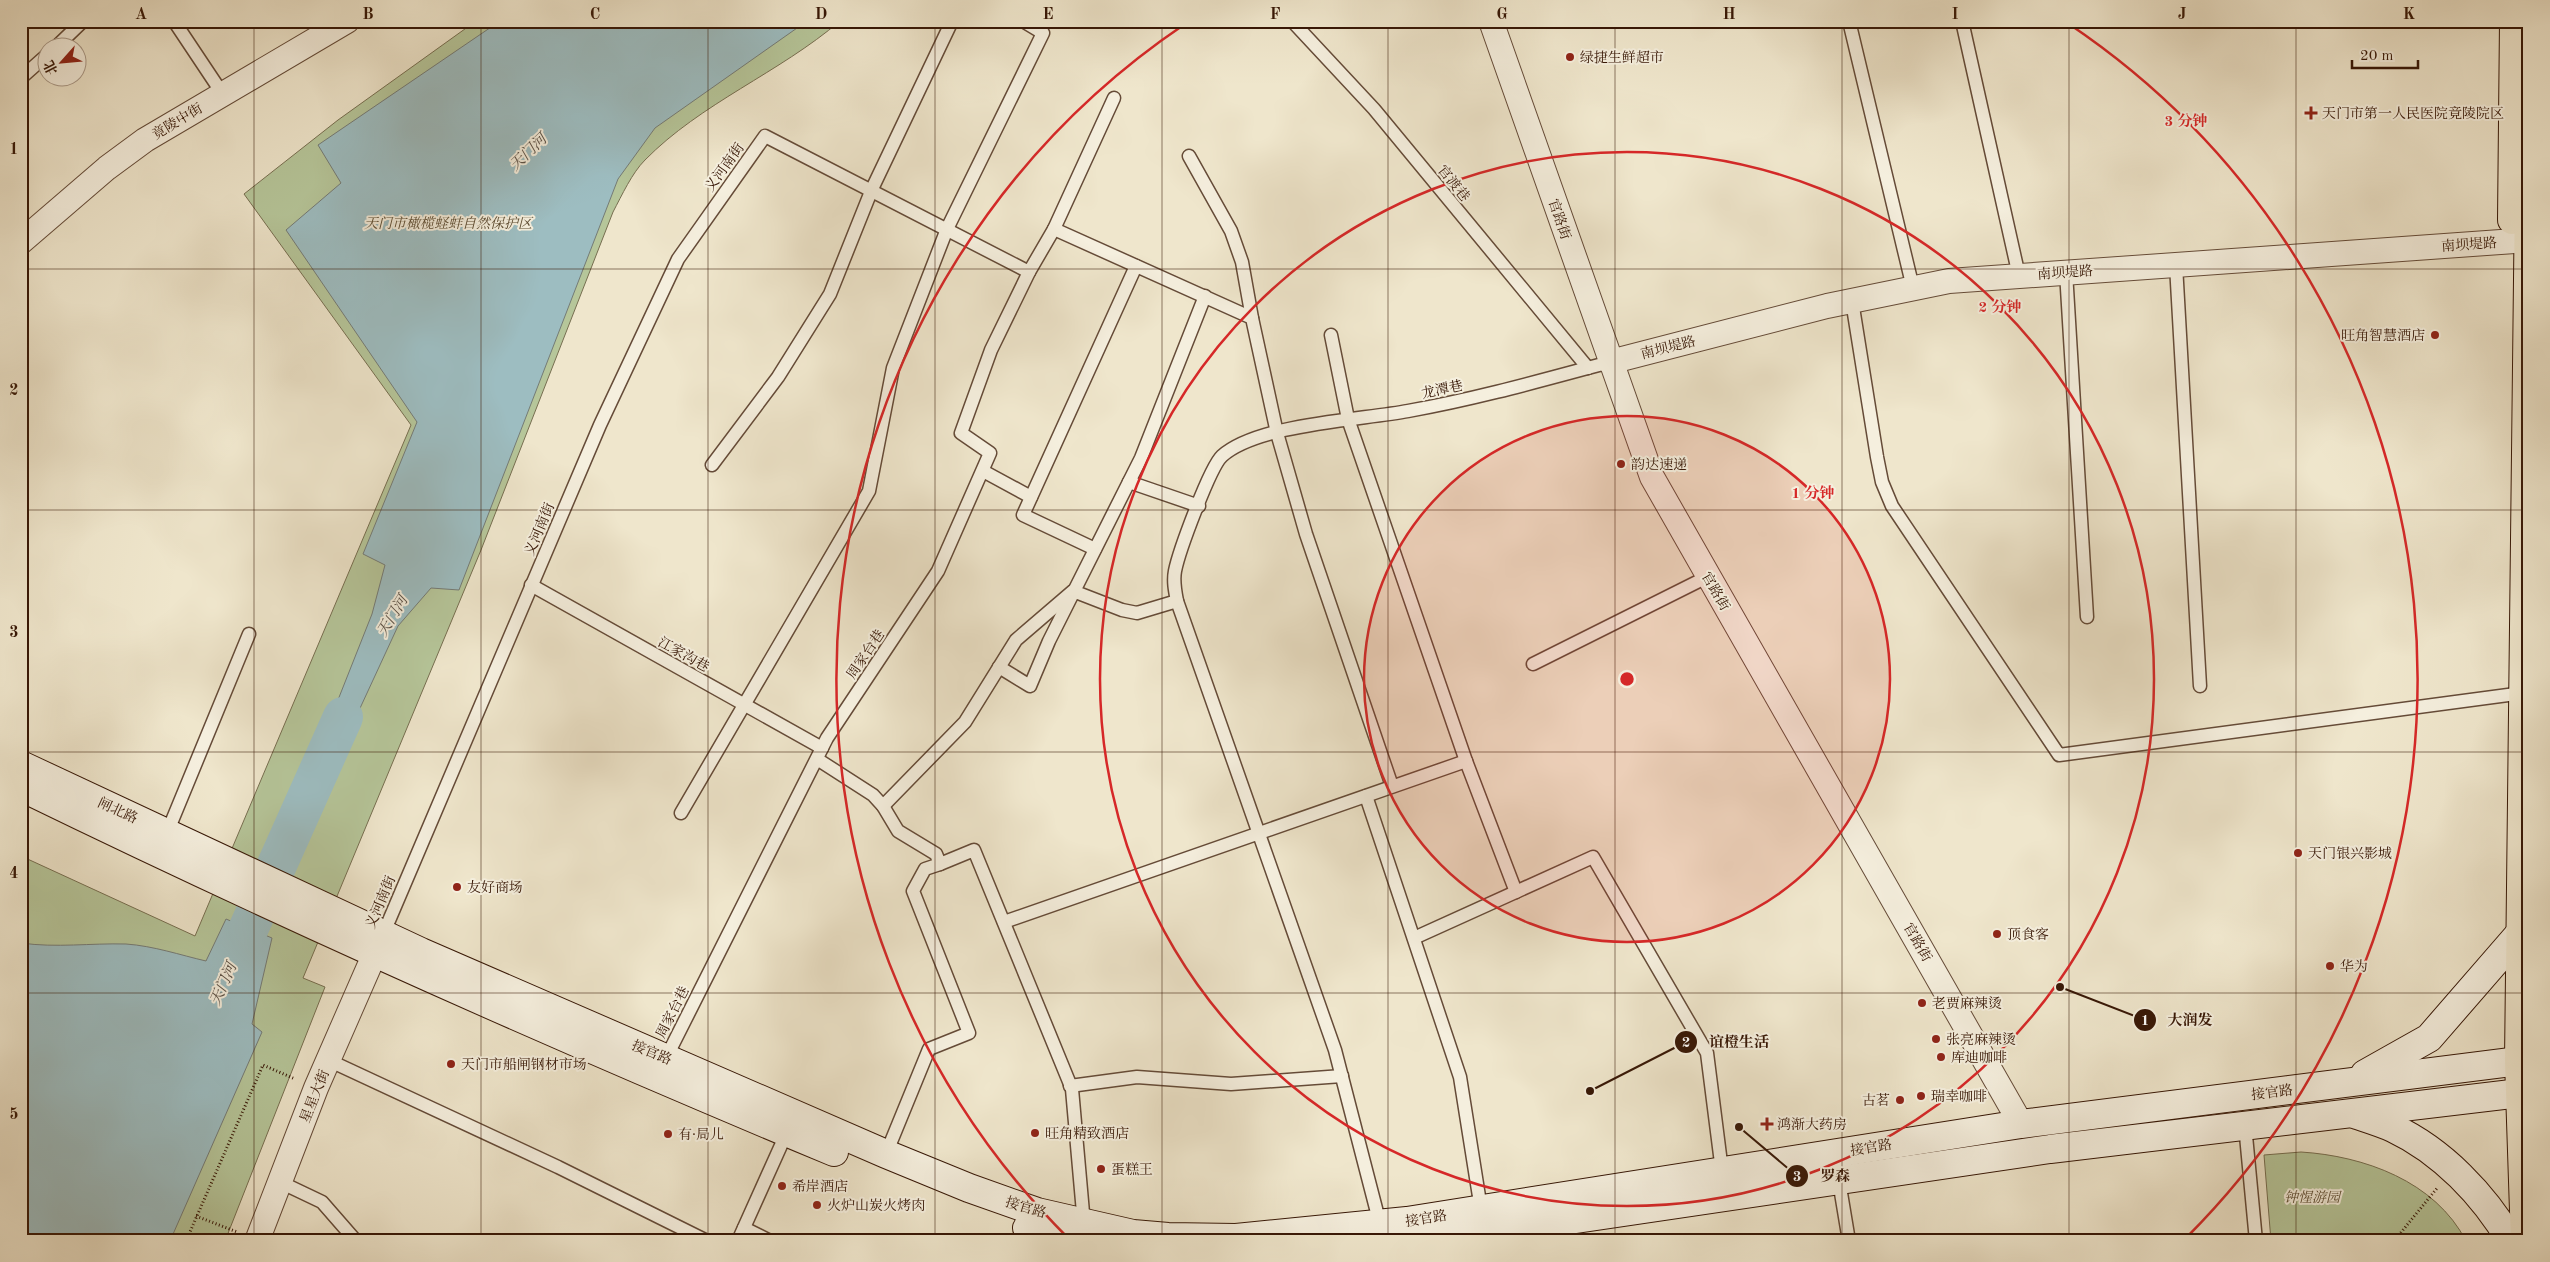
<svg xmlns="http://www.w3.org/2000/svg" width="2550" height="1262" viewBox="0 0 2550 1262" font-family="'Old Standard TT','Noto Serif SC',serif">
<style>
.green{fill:#b6c69a;stroke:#766e50}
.water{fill:#9dbdc1;stroke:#747b76}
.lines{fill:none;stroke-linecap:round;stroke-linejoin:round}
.river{stroke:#9dbdc1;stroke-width:40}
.lane-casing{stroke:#654b38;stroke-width:15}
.street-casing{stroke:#654b38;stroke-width:26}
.secondary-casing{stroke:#371706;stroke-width:30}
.highway-casing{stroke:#371706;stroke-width:30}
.path{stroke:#371706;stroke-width:3;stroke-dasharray:1 2.5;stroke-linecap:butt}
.lane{stroke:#f5efde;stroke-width:12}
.street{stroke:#f5efde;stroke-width:24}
.secondary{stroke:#f5efde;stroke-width:28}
.highway{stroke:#efe6cc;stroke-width:28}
.grid{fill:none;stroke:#371706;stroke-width:1;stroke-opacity:0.55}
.ring{fill:none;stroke:#d62828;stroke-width:2.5}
.poi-dot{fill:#8f2418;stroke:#f5efde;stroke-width:2}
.labels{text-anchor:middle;stroke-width:4;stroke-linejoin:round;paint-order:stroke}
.poi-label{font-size:14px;fill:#371706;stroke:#f5efde;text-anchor:start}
.street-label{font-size:14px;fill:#371706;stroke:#f5efde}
.park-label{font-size:14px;font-style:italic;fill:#5d4c32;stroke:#f5efde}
.water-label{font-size:15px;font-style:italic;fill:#5b5147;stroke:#f5efde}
.centre{fill:#d62828;stroke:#f5efde;stroke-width:2.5}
.ring-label{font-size:15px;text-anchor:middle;font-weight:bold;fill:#d62828;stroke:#f5efde;stroke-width:4;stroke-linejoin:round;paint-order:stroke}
.leader{fill:none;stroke:#371706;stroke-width:2}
.callout-dot{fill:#371706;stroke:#f5efde;stroke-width:2}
.mark-label{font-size:15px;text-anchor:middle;font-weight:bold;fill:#fff}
.callout-label{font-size:15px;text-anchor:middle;font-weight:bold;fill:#371706;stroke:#f5efde;stroke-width:4;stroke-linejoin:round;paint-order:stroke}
.neatline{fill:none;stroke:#371706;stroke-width:2}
.grid-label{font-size:16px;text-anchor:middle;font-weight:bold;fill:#371706}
</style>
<rect width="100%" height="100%" fill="#efe6cc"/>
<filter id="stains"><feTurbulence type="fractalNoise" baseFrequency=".004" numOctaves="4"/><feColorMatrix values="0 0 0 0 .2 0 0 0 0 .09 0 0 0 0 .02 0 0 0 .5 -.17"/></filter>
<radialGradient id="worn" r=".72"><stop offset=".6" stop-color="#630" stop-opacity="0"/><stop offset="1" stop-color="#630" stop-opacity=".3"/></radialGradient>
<g class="green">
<path d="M476 21H840C779 73 701 103 645 160 632 173 622 195 613 212L481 550 303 978 325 987 225 1241H21V856L195 936 411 425 244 194 338 120Z"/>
<path d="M2301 1152C2364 1156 2435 1181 2466 1241H2271L2264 1155Z"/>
</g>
<g class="water">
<path d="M500 21H807L655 128 618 179 459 590 431 588 398 626 331 771 313 763 372 614 385 565 363 554 417 422 286 230 341 183 318 145Z"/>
<path d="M226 919 272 938 252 1024 262 1032 170 1241H21V943C56 948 91 943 126 944 154 946 180 955 206 961Z"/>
</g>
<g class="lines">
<path class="river" d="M226 979 343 717"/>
<defs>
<g id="lane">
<path d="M174 21 222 93"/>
<path d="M1292 21 1374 109 1588 368"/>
<path d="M1404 21H1406"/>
<path d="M1849 21 1913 288"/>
<path d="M1962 21 2019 276"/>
<path d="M55 48 83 21"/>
<path d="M21 78 48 54"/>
<path d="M1189 156 1231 231 1242 262 1252 318"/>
<path d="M1054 229 1114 98"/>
<path d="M2176 265 2200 686"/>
<path d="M2066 272 2087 617"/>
<path d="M1852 301 1877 457 1882 482 1892 506 2059 755 2523 693"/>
<path d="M1331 335 1348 419 1466 761 1516 892"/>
<path d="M712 465 778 377 830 294 872 189 952 21"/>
<path d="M983 471 1031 497"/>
<path d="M1129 482 1199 506"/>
<path d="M1095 549 1023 515 1136 266"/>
<path d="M531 585 822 748"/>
<path d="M1533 664 1707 577"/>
<path d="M999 667 1030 686 1049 641 1141 458 1205 296"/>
<path d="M817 759 873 795 883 806 898 831 936 854 940 864 974 850 1072 1089 1084 1224"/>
<path d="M1366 796 1460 1077 1481 1209"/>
<path d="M883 806 965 722 1016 640 1073 591 1122 610 1137 613 1177 601"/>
<path d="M681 813 869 491 893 368 947 229 1043 33 1023 21"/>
<path d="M167 833 249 634"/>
<path d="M1004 922 1466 761"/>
<path d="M382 937 600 425 678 259 765 136 1029 272 1054 229 1252 318 1277 433 1306 534 1392 786"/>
<path d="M1414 938 1593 857 1707 1053 1722 1171"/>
<path d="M666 1058 827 738 938 571 990 453 961 433 991 350 1029 272"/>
<path d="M328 1060 558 1167 707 1241"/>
<path d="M1070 1086 1137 1077 1231 1084 1342 1076"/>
<path d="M2245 1125 2256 1241"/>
<path d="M886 1154 929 1049 969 1033 913 891 925 869 940 864"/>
<path d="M1839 1181 1849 1241"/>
<path d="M280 1182 322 1202 356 1241"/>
<path d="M1380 1224 1335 1050 1177 601C1175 591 1173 581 1175 571 1179 551 1210 467 1222 456 1258 424 1360 420 1408 411 1476 399 1543 380 1610 362"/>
<path d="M744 1228 770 1241"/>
<path d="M738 1241 787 1132"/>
</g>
<g id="street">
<path d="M1491 21 1652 477 2021 1124"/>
<path d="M21 242 107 168 145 140 347 21"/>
<path d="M1610 362 1827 306 1949 281 2529 240"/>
<path d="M257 1241 316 1088 375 953"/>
</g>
<g id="secondary">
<path d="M21 765 421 952 886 1154 969 1188 1037 1212 1133 1234 1168 1237 1236 1238 1407 1221 2021 1124 2519 1061"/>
<path d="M21 787C288 917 560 1038 834 1152"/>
<path d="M2365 1074 2429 1038 2521 932"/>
<path d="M2357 1115C2369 1119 2382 1123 2393 1128 2442 1151 2484 1195 2511 1241"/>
<path d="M1027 1228 1072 1241"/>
<path d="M1427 1241 2050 1149 2520 1093"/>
</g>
<g id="highway">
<path d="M2512 220 2514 21"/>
<path d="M2525 1241 2519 1061 2529 193"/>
</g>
</defs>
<use href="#lane" class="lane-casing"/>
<use href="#street" class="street-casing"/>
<use href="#secondary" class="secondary-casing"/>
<use href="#highway" class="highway-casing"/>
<g class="path">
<path d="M196 1216 237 1232"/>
<path d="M186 1241 263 1065 295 1079"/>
<path d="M2394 1241 2438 1187"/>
</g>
<use href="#lane" class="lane"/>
<use href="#street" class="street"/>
<use href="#secondary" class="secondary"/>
<use href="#highway" class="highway"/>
</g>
<path class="grid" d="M254 21V1241M481 21V1241M708 21V1241M935 21V1241M1162 21V1241M1388 21V1241M1615 21V1241M1842 21V1241M2069 21V1241M2296 21V1241M21 269H2529M21 510H2529M21 752H2529M21 993H2529"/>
<circle cx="1627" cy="679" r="263" fill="#d62828" fill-opacity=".12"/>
<g class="ring">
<circle cx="1627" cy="679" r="263"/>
<circle cx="1627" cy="679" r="527"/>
<path d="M1068 1238A790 790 0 0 1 1185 24M2069 24A790 790 0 0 1 2186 1238"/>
</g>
<g class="poi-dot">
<circle cx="1570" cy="57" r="5"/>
<path d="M2308.5 105.5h5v5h5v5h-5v5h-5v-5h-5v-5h5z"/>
<circle cx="2435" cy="335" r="5"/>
<circle cx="1621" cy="464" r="5"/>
<circle cx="2298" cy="853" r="5"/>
<circle cx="457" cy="887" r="5"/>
<circle cx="1997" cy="934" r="5"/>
<circle cx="2330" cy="966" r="5"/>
<circle cx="1922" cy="1003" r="5"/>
<circle cx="1936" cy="1039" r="5"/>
<circle cx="1941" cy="1057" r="5"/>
<circle cx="451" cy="1064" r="5"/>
<circle cx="1921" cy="1096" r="5"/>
<circle cx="1900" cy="1100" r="5"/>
<path d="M1764.5 1116.5h5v5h5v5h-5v5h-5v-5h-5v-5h5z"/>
<circle cx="1035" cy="1133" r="5"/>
<circle cx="668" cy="1134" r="5"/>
<circle cx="1101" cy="1169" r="5"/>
<circle cx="782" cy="1186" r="5"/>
<circle cx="817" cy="1205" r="5"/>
</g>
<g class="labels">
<g class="poi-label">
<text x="1580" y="62">绿捷生鲜超市</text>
<text x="2322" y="118">天门市第一人民医院竟陵院区</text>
<text x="2425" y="340" text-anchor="end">旺角智慧酒店</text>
<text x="1631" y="469">韵达速递</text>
<text x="2308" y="858">天门银兴影城</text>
<text x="467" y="892">友好商场</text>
<text x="2007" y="939">顶食客</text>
<text x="2340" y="971">华为</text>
<text x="1932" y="1008">老贾麻辣烫</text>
<text x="1946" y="1044">张亮麻辣烫</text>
<text x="1951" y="1062">库迪咖啡</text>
<text x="461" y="1069">天门市船闸钢材市场</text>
<text x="1931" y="1101">瑞幸咖啡</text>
<text x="1890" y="1105" text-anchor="end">古茗</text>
<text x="1777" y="1129">鸿渐大药房</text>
<text x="1045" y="1138">旺角精致酒店</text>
<text x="678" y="1139">有·局儿</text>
<text x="1111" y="1174">蛋糕王</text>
<text x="792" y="1191">希岸酒店</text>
<text x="827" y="1210">火炉山炭火烤肉</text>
</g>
<g class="street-label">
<text transform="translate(177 121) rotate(-31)" y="5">竟陵中街</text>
<text transform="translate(724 167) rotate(-54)" y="5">义河南街</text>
<text transform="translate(1454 183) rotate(51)" y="5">官渡巷</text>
<text transform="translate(1560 219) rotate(71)" y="5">官路街</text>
<text transform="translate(2469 244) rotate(-4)" y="5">南坝堤路</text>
<text transform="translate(2065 272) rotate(-4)" y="5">南坝堤路</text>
<text transform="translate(1668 347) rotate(-14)" y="5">南坝堤路</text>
<text transform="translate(1442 389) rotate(-12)" y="5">龙潭巷</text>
<text transform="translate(539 529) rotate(-67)" y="5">义河南街</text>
<text transform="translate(1716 591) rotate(60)" y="5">官路街</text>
<text transform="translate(684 654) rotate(29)" y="5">江家沟巷</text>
<text transform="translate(865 654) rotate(-56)" y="5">周家台巷</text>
<text transform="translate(118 810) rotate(25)" y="5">闸北路</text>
<text transform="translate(380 902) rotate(-67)" y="5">义河南街</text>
<text transform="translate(1918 942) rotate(60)" y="5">官路街</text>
<text transform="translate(672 1012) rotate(-63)" y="5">周家台巷</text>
<text transform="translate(652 1052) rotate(23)" y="5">接官路</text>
<text transform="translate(2272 1092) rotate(-7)" y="5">接官路</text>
<text transform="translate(314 1096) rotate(-68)" y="5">星星大街</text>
<text transform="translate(1871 1147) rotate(-9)" y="5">接官路</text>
<text transform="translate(1026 1207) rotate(17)" y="5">接官路</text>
<text transform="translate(1426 1218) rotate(-9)" y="5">接官路</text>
</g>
<g class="park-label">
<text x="448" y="228">天门市橄榄蛏蚌自然保护区</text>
<text x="2312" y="1202">钟惺游园</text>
</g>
<g class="water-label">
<text transform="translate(528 152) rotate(-44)" y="5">天门河</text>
<text transform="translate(392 616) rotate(-59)" y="5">天门河</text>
<text transform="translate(223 984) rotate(-66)" y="5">天门河</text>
</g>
</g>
<circle cx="1627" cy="679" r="8" class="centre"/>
<g class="ring-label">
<text x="2186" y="126">3 分钟</text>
<text x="2000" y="312">2 分钟</text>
<text x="1813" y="498">1 分钟</text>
</g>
<path class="leader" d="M2060 987L2145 1020M1590 1091L1686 1042M1739 1127L1797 1176"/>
<g class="callout-dot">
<circle cx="2060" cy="987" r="5"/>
<circle cx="1590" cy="1091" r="5"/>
<circle cx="1739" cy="1127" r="5"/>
<circle cx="2145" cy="1020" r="12"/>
<circle cx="1686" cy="1042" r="12"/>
<circle cx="1797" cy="1176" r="12"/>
</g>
<g class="mark-label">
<text x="2145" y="1025">1</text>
<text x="1686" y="1047">2</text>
<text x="1797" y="1181">3</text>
</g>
<g class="callout-label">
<text x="2190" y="1025">大润发</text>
<text x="1739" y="1047">谊橙生活</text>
<text x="1835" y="1181">罗森</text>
</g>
<rect width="2550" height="1262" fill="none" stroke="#efe6cc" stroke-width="55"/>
<g transform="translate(62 62) rotate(243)"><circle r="24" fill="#f5efde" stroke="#a99988"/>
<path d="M0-4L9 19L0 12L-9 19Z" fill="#8f2418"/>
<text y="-8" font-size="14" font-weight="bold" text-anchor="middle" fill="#371706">北</text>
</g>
<path d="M2352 60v8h66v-8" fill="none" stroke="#371706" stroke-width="2.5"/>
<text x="2360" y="60" font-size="15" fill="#371706" stroke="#f5efde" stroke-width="4" paint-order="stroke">20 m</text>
<rect x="28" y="28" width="2494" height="1206" class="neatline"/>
<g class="grid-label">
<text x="141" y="19">A</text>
<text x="368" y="19">B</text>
<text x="595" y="19">C</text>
<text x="821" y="19">D</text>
<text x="1048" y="19">E</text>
<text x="1275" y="19">F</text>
<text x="1502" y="19">G</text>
<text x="1729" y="19">H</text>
<text x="1955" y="19">I</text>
<text x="2182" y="19">J</text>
<text x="2409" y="19">K</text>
<text x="14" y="154">1</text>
<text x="14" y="395">2</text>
<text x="14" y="637">3</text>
<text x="14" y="878">4</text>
<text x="14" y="1119">5</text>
</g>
<rect width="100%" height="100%" filter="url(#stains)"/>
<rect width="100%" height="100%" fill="url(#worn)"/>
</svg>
